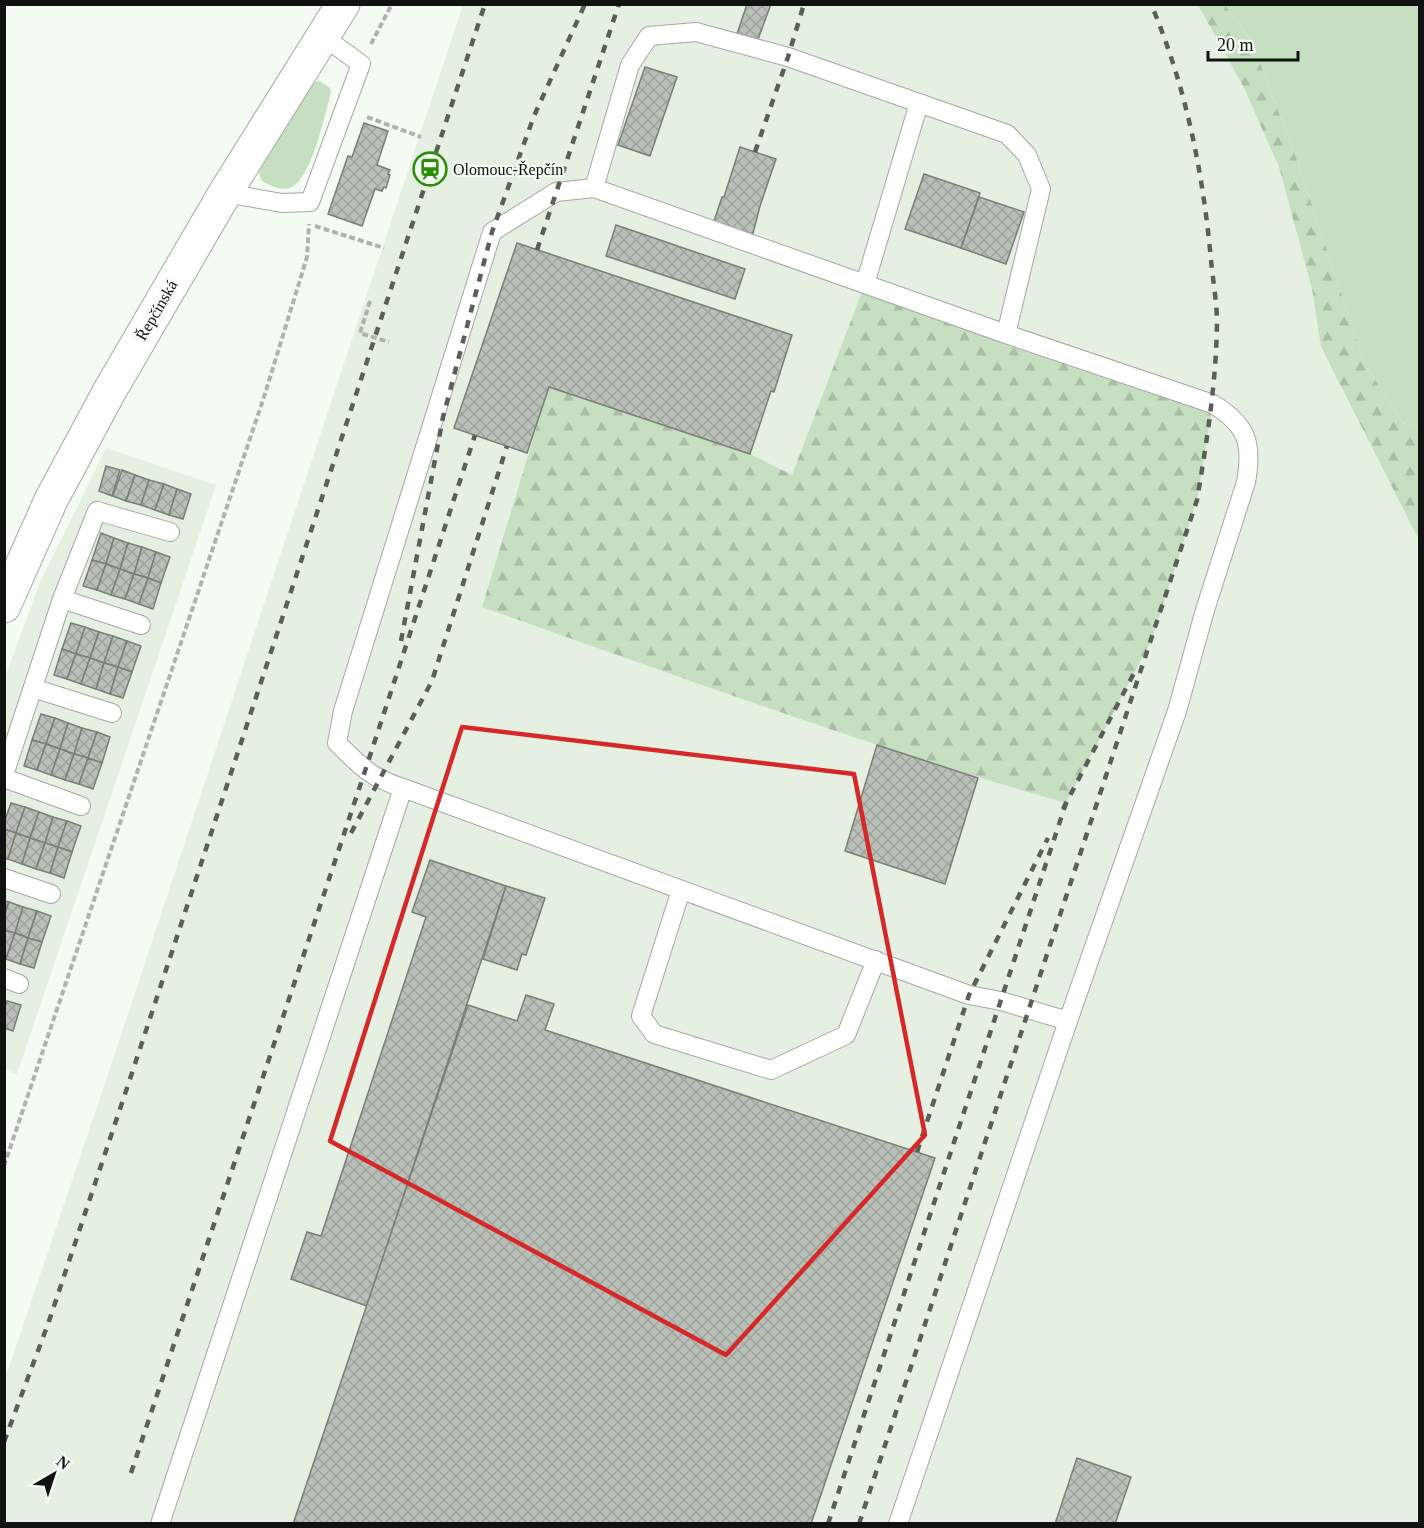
<svg xmlns="http://www.w3.org/2000/svg" width="1424" height="1528" viewBox="0 0 1424 1528" font-family="'Times New Roman',serif">
<style>
.built{fill:#e5f0e3}
.green{fill:#c6dfc0}
.forest{fill:url(#forest-firs)}
.building{fill:url(#building-cross-hatch);stroke:#797f77;stroke-width:1.5}
.lines{fill:none;stroke-linecap:round;stroke-linejoin:round}
.service-casing{stroke:#a3a9a1;stroke-width:20}
.tertiary-casing{stroke:#a3a9a1;stroke-width:35}
.path{stroke:#aeb3ad;stroke-width:4;stroke-dasharray:6 3;stroke-linecap:butt}
.service{stroke:#fff;stroke-width:18}
.tertiary{stroke:#fff;stroke-width:33}
.rail{stroke:#5b5e5a;stroke-width:4.5;stroke-dasharray:8 8;stroke-linecap:butt}
.marked{fill:none;stroke:#d62828;stroke-width:4.5;stroke-linejoin:round}
.labels{text-anchor:middle;stroke-width:4.5;stroke-linejoin:round;paint-order:stroke}
.poi-label{font-size:16px;fill:#10120f;stroke:#f4fbf3;text-anchor:start}
.street-label{font-size:16px;fill:#10120f;stroke:#f4fbf3}
</style>
<defs>
<pattern id="forest-firs" width="22" height="20" patternUnits="userSpaceOnUse" patternTransform="scale(1.5)"><rect width="22" height="20" fill="#c6dfc0"/><path d="M5 1l3.5 6h-7zM16 11l3.5 6h-7z" fill="#a9bea4"/></pattern>
<pattern id="building-cross-hatch" width="8" height="8" patternUnits="userSpaceOnUse" patternTransform="scale(1.5)"><rect width="8" height="8" fill="#b9c0b8"/><path d="M0 0l8 8M0 8l8-8" fill="none" stroke="#9ea49d"/></pattern>
</defs>
<rect width="100%" height="100%" fill="#f4fbf3"/>
<g class="built">
<path d="M463 5H1198L1244 88 1279 167 1312 289 1321 347 1419 540V1523L5 1524V1379L105 1083Z"/>
<path d="M106 448 216 485 17 1074 4 1069V680L39 585Z"/>
</g>
<g class="green">
<path d="M1225 5H1419V428L1403 423 1365 364 1297 160 1252 42Z"/>
<path d="M320 81 330 88 331 93C324 116 313 175 292 187 281 192 270 186 261 180L259 172 264 161 312 83Z"/>
</g>
<g class="forest">
<path d="M1198 5H1225L1252 42 1297 160 1365 364 1403 423 1419 428V540L1321 347 1312 289 1279 167 1244 88Z"/>
<path d="M865 284 1213 404 1197 500 1152 639 1066 803C869 747 676 675 482 607L549 387 750 454 792 475Z"/>
</g>
<g class="building">
<path d="M747 4H771L757 42 737 34Z"/>
<path d="M645 67 677 77 650 156 618 145Z"/>
<path d="M364 123 388 131 377 165 390 170 388 174 390 175 386 188 384 187 382 191 375 189 362 226 328 214 348 156 352 157Z"/>
<path d="M740 147 776 159 760 206 752 237 713 224 722 197H724Z"/>
<path d="M924 174 980 193 961 248 905 229Z"/>
<path d="M979 197 1024 212 1006 264 961 248Z"/>
<path d="M616 225 745 269 735 299 606 256Z"/>
<path d="M517 243 792 335 774 392 771 391 750 454 549 387 527 453 454 428Z"/>
<path d="M106 466 120 470 112 496 99 491Z"/>
<path d="M122 470 135 475 126 501 113 496Z"/>
<path d="M135 475 149 480 141 505 126 501Z"/>
<path d="M149 480 164 484 155 510 141 505Z"/>
<path d="M164 484 177 489 169 515 155 510Z"/>
<path d="M177 489 191 494 183 519 169 515Z"/>
<path d="M101 533 114 538 106 564 92 560Z"/>
<path d="M114 538 128 543 120 569 106 564Z"/>
<path d="M128 543 142 547 134 574 120 569Z"/>
<path d="M142 547 156 552 148 578 134 574Z"/>
<path d="M156 552 170 557 161 583 148 578Z"/>
<path d="M92 560 106 564 97 590 83 586Z"/>
<path d="M106 564 120 569 111 595 97 590Z"/>
<path d="M120 569 134 574 125 599 111 595Z"/>
<path d="M134 574 148 578 139 604 125 599Z"/>
<path d="M148 578 161 583 153 609 139 604Z"/>
<path d="M71 623 85 627 76 654 62 649Z"/>
<path d="M85 627 99 632 90 658 76 654Z"/>
<path d="M99 632 113 636 104 663 90 658Z"/>
<path d="M113 636 127 641 118 667 104 663Z"/>
<path d="M127 641 141 646 132 672 118 667Z"/>
<path d="M62 649 76 654 67 679 54 675Z"/>
<path d="M76 654 90 658 81 684 67 679Z"/>
<path d="M90 658 104 663 96 689 81 684Z"/>
<path d="M104 663 118 667 110 694 96 689Z"/>
<path d="M118 667 132 672 123 698 110 694Z"/>
<path d="M41 714 55 718 46 744 32 740Z"/>
<path d="M55 718 68 723 60 749 46 744Z"/>
<path d="M68 723 82 728 74 754 60 749Z"/>
<path d="M82 728 97 732 88 758 74 754Z"/>
<path d="M97 732 110 737 102 763 88 758Z"/>
<path d="M32 740 46 744 37 770 24 766Z"/>
<path d="M46 744 60 749 51 775 37 770Z"/>
<path d="M877 745 978 778 945 884 845 851Z"/>
<path d="M60 749 74 754 65 780 51 775Z"/>
<path d="M74 754 88 758 79 784 65 780Z"/>
<path d="M88 758 102 763 93 789 79 784Z"/>
<path d="M11 803 25 807 16 833 4 829V823Z"/>
<path d="M25 807 39 812 30 838 16 833Z"/>
<path d="M39 812 53 817 45 843 30 838Z"/>
<path d="M53 817 67 821 58 847 45 843Z"/>
<path d="M67 821 81 826 72 852 58 847Z"/>
<path d="M4 829 16 833 8 859 4 858Z"/>
<path d="M16 833 30 838 22 864 8 859Z"/>
<path d="M30 838 45 843 36 869 22 864Z"/>
<path d="M45 843 58 847 50 873 36 869Z"/>
<path d="M58 847 72 852 64 878 50 873Z"/>
<path d="M430 860 506 886 367 1306 291 1279 307 1232 321 1236 426 917 412 912Z"/>
<path d="M506 886 545 898 526 955 522 954 517 970 483 959Z"/>
<path d="M4 901 9 902 4 916Z"/>
<path d="M9 902 23 907 15 933 4 930V916Z"/>
<path d="M23 907 37 911 28 938 15 933Z"/>
<path d="M37 911 51 916 42 942 28 938Z"/>
<path d="M4 930 15 933 6 959H4Z"/>
<path d="M15 933 28 938 20 964 6 959Z"/>
<path d="M28 938 42 942 34 968 20 964Z"/>
<path d="M526 995 554 1004 545 1030 935 1158 811 1524H293L468 1005 517 1021Z"/>
<path d="M7 1001 21 1005 13 1031 4 1028V1010Z"/>
<path d="M1077 1458 1131 1477 1115 1524H1055Z"/>
</g>
<g class="lines">
<defs>
<g id="service">
<path d="M594 188 630 65 649 36 696 32 788 57 1007 134 1027 155 1041 189 1006 334"/>
<path d="M225 193 282 203 310 202 361 64 324 37"/>
<path d="M865 284 919 103"/>
<path d="M62 599 141 625"/>
<path d="M33 688 112 713"/>
<path d="M4 775 62 599 97 511 170 532"/>
<path d="M4 778 81 806"/>
<path d="M403 788C369 777 362 767 337 743L343 711 492 232 556 192 594 188 1006 334 1213 404C1247 425 1253 443 1246 482L1205 610 1177 711 1068 1021 898 1524"/>
<path d="M4 878 51 894"/>
<path d="M681 890 641 1016 654 1034 771 1070 846 1035 876 960"/>
<path d="M4 978 19 984"/>
<path d="M160 1524 403 788 969 995 1001 1001 1068 1021"/>
</g>
<path id="tertiary" d="M4 606 51 500 109 392 225 193 343 4"/>
</defs>
<use href="#service" class="service-casing"/>
<use href="#tertiary" class="tertiary-casing"/>
<g class="path">
<path d="M371 44 392 4"/>
<path d="M367 117 421 137"/>
<path d="M315 226 384 248"/>
<path d="M370 301 360 333 389 342"/>
<path d="M4 1166 264 397 307 257 309 224"/>
</g>
<use href="#service" class="service"/>
<use href="#tertiary" class="tertiary"/>
<g class="rail">
<path d="M755 152 788 57 804 4"/>
<path d="M537 250 619 4"/>
<path d="M401 641 443 417 492 232 534 116 585 4"/>
<path d="M1063 809 1134 673"/>
<path d="M351 833 432 681 507 446"/>
<path d="M917 1152 969 995 1048 838"/>
<path d="M4 1442 48 1324 126 1091 485 4"/>
<path d="M131 1473 365 771 475 435"/>
<path d="M828 1524 1066 803"/>
<path d="M859 1524 1197 500C1207 440 1216 384 1217 324 1217 303 1213 281 1211 260 1203 173 1186 86 1151 4"/>
</g>
</g>
<path class="marked" d="M462 727 854 774 925 1135 726 1355 330 1141Z"/>
<defs>
<symbol id="station-ring" viewBox="-11 -11 22 22"><circle r="9.5" fill="#f4fbf3" stroke="#2b8e09" stroke-width="1.5"/><path d="M-3-6H3Q5-6 5-4V2Q5 4 3 4L4.5 6H3L1.5 4h-3L-3 6H-4.5L-3 4Q-5 4-5 2V-4Q-5-6-3-6ZM-3.5-4v3h7v-3ZM-3.5 1v1.5H-2V1ZM2 1v1.5H3.5V1Z" fill="#2b8e09"/></symbol>
</defs>
<g fill-rule="evenodd">
<use href="#station-ring" x="411" y="150" width="38" height="38"/>
</g>
<g class="labels">
<g class="poi-label">
<text x="453" y="175">Olomouc-Řepčín</text>
</g>
<g class="street-label">
<text transform="translate(156 310) rotate(-60)" y="6">Řepčínská</text>
</g>
</g>
<rect width="1424" height="1528" fill="none" stroke="#10120f" stroke-width="12"/>
<g transform="translate(54 1474) rotate(39)" stroke="#f4fbf3" stroke-width="4.5" paint-order="stroke">
<path d="M0-4.5L10 22L0 15L-10 22Z" fill="#10120f"/>
<text y="-9" font-size="16" font-weight="bold" text-anchor="middle" fill="#10120f">N</text>
</g>
<path d="M1208 51v9h90v-9" fill="none" stroke="#10120f" stroke-width="3"/>
<text x="1217" y="51" font-size="18" fill="#10120f" stroke="#f4fbf3" stroke-width="4.5" paint-order="stroke">20 m</text>
</svg>
